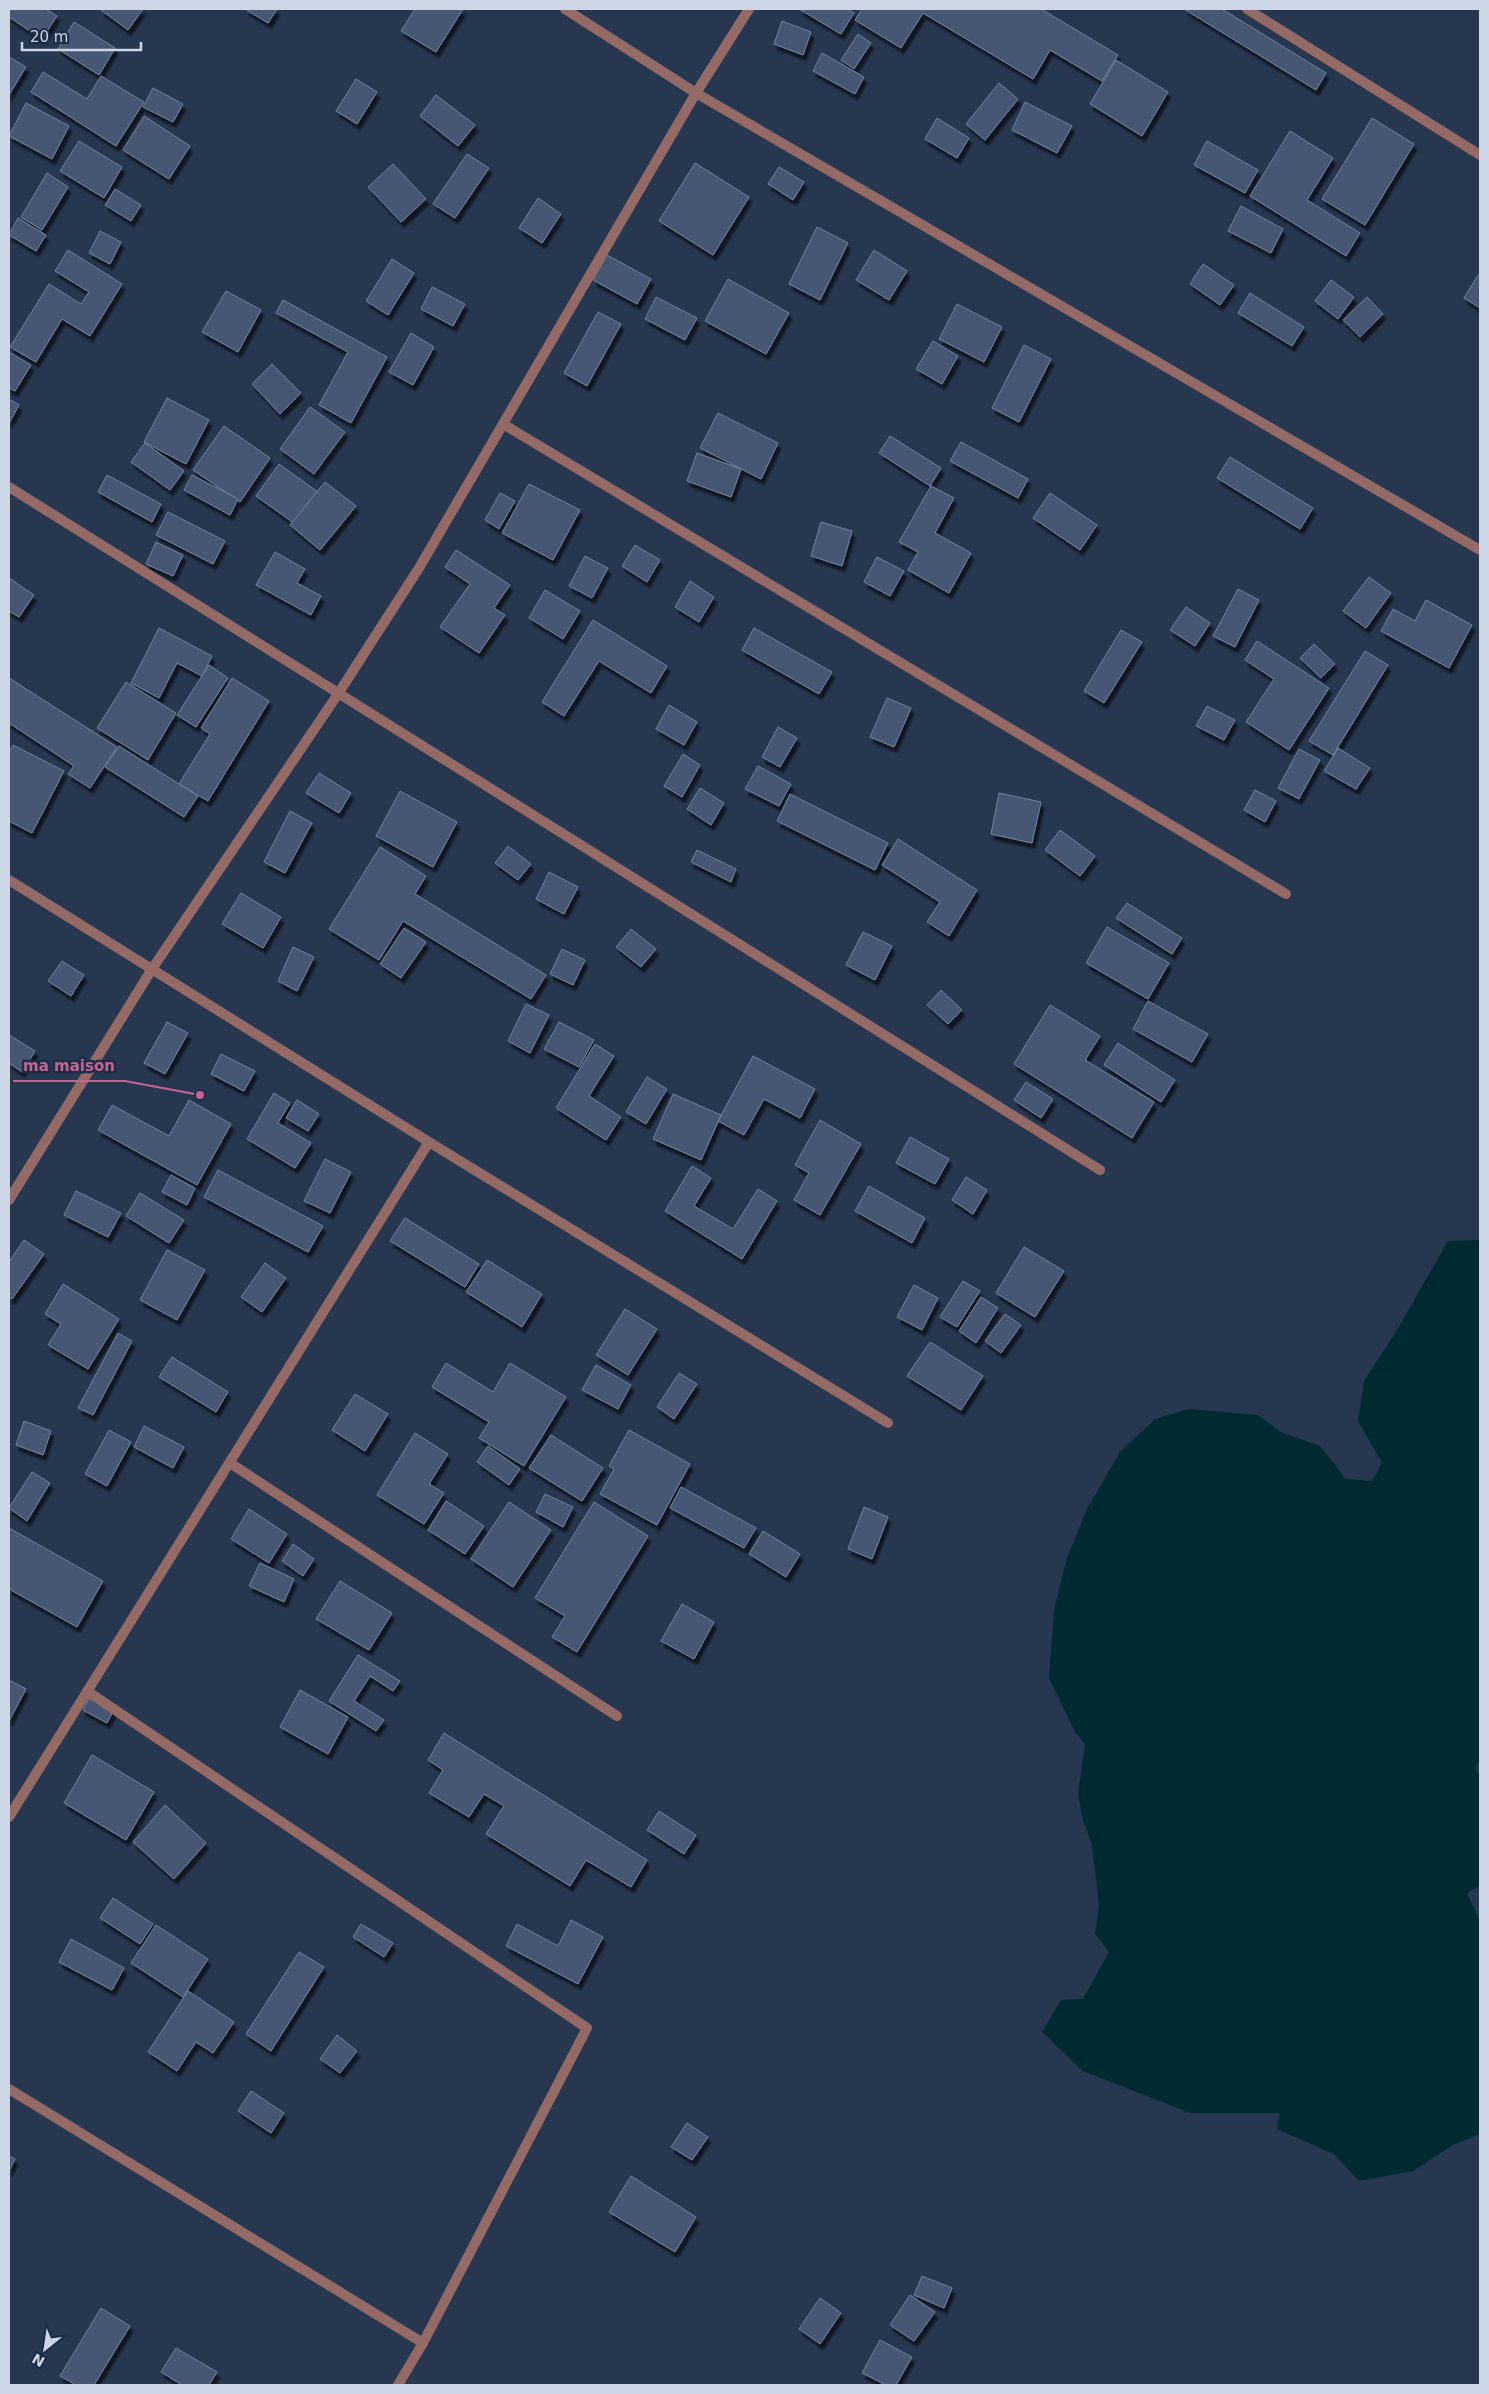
<svg xmlns="http://www.w3.org/2000/svg" width="1489" height="2394" viewBox="0 0 1489 2394" font-family="'DejaVu Sans',sans-serif">
<style>
.water{fill:#002a32}
.building{fill:#465772;stroke:#7083a0;filter:url(#shadow)}
.lines{fill:none;stroke-linecap:round;stroke-linejoin:round}
.street{stroke:#946a66;stroke-width:10}
.leader{fill:none;stroke:#c66493;stroke-width:2}
.callout-dot{fill:#c66493;stroke:#1d2d45;stroke-width:2}
.callout-label{font-size:15px;text-anchor:middle;font-weight:bold;fill:#c66493;stroke:#1d2d45;stroke-width:5;stroke-linejoin:round;paint-order:stroke}
</style>
<defs>
<filter id="shadow"><feDropShadow dx="3" dy="5.5" stdDeviation="1" flood-color="#0009"/></filter>
</defs>
<rect width="100%" height="100%" fill="#273750"/>
<path class="water" d="M1480 1240V1760L1475 1768 1480 1776V1886L1467 1893 1480 1922V2134L1453 2145 1413 2171 1359 2181 1334 2154 1277 2129 1280 2113H1190L1083 2071 1042 2032 1061 2000 1083 1999 1109 1952 1095 1934 1099 1905 1092 1845 1082 1817 1078 1793 1085 1744 1075 1732 1049 1678 1054 1610 1067 1558 1087 1509 1120 1452 1155 1419 1189 1409 1258 1415 1281 1432 1320 1446 1346 1479 1372 1481 1382 1463 1358 1421 1364 1381 1397 1330 1448 1241Z"/>
<g class="building">
<path d="M9 9H46L57 16 42 39 9 17Z"/>
<path d="M102 9H143L128 30 101 10Z"/>
<path d="M245 9H277L268 23Z"/>
<path d="M415 9H463L436 52 401 31Z"/>
<path d="M799 9H847L854 13 841 34Z"/>
<path d="M862 9H1041L1118 55 1102 81 1050 50 1033 79 923 13 901 48 855 20Z"/>
<path d="M1184 9H1222L1326 73 1316 90Z"/>
<path d="M782 21 811 32 803 55 774 44Z"/>
<path d="M74 22 115 48 99 75 58 49Z"/>
<path d="M858 34 871 43 854 69 841 60Z"/>
<path d="M822 53 864 77 855 94 813 71Z"/>
<path d="M9 57 26 67 9 95Z"/>
<path d="M1116 60 1168 92 1142 136 1090 104Z"/>
<path d="M43 72 87 99 101 76 144 102 116 146 31 92Z"/>
<path d="M356 79 377 92 357 124 336 111Z"/>
<path d="M999 83 1018 99 985 140 966 124Z"/>
<path d="M153 88 183 104 173 122 143 107Z"/>
<path d="M436 95 475 125 458 146 420 116Z"/>
<path d="M1025 102 1072 126 1057 153 1012 130Z"/>
<path d="M26 103 69 126 52 159 9 136Z"/>
<path d="M144 116 190 146 169 179 123 150Z"/>
<path d="M937 118 969 138 957 158 925 139Z"/>
<path d="M1372 118 1414 144 1365 225 1322 199Z"/>
<path d="M1290 131 1333 158 1307 200 1360 233 1346 256 1250 196Z"/>
<path d="M79 141 122 167 104 198 60 171Z"/>
<path d="M1207 141 1258 170 1245 193 1194 165Z"/>
<path d="M467 154 489 168 455 218 433 204Z"/>
<path d="M695 163 749 197 713 255 659 221Z"/>
<path d="M393 164 426 199 401 222 368 187Z"/>
<path d="M779 167 804 182 793 200 768 184Z"/>
<path d="M47 173 68 187 42 230 21 217Z"/>
<path d="M115 189 141 205 131 221 105 205Z"/>
<path d="M538 198 561 214 542 243 519 228Z"/>
<path d="M1241 206 1283 229 1271 253 1228 231Z"/>
<path d="M18 218 46 235 36 251 9 235Z"/>
<path d="M817 227 848 243 820 300 789 284Z"/>
<path d="M100 231 121 242 110 264 89 253Z"/>
<path d="M68 250 122 284 90 336 62 319 36 362 10 347 49 284 81 304 89 292 55 271Z"/>
<path d="M874 250 907 271 889 300 856 280Z"/>
<path d="M607 255 651 279 637 304 593 280Z"/>
<path d="M392 259 414 273 388 315 366 301Z"/>
<path d="M1203 264 1234 285 1220 305 1190 284Z"/>
<path d="M1478 275 1480 276V308L1464 298Z"/>
<path d="M728 279 789 313 766 354 705 321Z"/>
<path d="M1331 280 1354 297 1338 319 1315 301Z"/>
<path d="M432 287 465 304 453 326 421 309Z"/>
<path d="M226 291 261 310 238 352 202 332Z"/>
<path d="M1250 293 1304 327 1292 346 1238 313Z"/>
<path d="M656 297 697 318 685 340 645 319Z"/>
<path d="M1367 297 1383 314 1360 337 1343 320Z"/>
<path d="M283 300 387 357 351 423 319 405 348 352 276 313Z"/>
<path d="M957 304 1002 327 984 362 939 339Z"/>
<path d="M598 312 621 324 587 386 564 373Z"/>
<path d="M411 333 434 347 413 385 389 372Z"/>
<path d="M933 341 958 356 942 384 916 369Z"/>
<path d="M1024 345 1051 359 1019 422 992 408Z"/>
<path d="M9 352 31 365 15 391 9 388Z"/>
<path d="M272 364 301 393 280 414 252 384Z"/>
<path d="M167 398 209 420 186 464 144 442Z"/>
<path d="M9 399 19 405 9 423Z"/>
<path d="M310 407 345 432 314 474 280 449Z"/>
<path d="M718 413 778 443 761 479 700 448Z"/>
<path d="M224 426 270 458 240 502 193 470Z"/>
<path d="M890 436 941 468 930 486 879 453Z"/>
<path d="M961 442 1028 479 1018 498 950 461Z"/>
<path d="M145 443 184 471 170 490 131 462Z"/>
<path d="M697 453 741 469 731 497 687 481Z"/>
<path d="M1230 457 1313 508 1300 529 1217 478Z"/>
<path d="M279 464 318 492 295 524 256 496Z"/>
<path d="M107 475 161 504 152 522 98 492Z"/>
<path d="M192 475 238 499 230 515 184 490Z"/>
<path d="M325 482 356 506 320 550 290 525Z"/>
<path d="M529 484 580 510 553 560 502 533Z"/>
<path d="M931 486 954 498 935 533 971 553 949 593 908 570 918 552 899 542Z"/>
<path d="M500 493 515 501 499 529 485 520Z"/>
<path d="M1050 493 1097 525 1080 550 1033 518Z"/>
<path d="M168 512 225 541 213 564 156 535Z"/>
<path d="M821 522 852 531 842 566 811 556Z"/>
<path d="M156 542 183 555 173 576 146 564Z"/>
<path d="M635 545 660 560 647 582 622 566Z"/>
<path d="M456 550 510 585 494 608 505 615 479 653 440 627 470 584 445 567Z"/>
<path d="M275 552 305 569 297 583 321 596 311 615 256 585Z"/>
<path d="M585 556 608 568 592 598 569 586Z"/>
<path d="M877 557 904 571 890 596 864 582Z"/>
<path d="M1369 577 1391 593 1366 628 1343 611Z"/>
<path d="M9 578 34 595 19 617 9 611Z"/>
<path d="M690 581 714 597 699 622 675 607Z"/>
<path d="M1238 589 1259 600 1235 647 1213 636Z"/>
<path d="M545 590 580 611 563 639 529 618Z"/>
<path d="M1426 600 1472 625 1449 668 1381 631 1393 609 1415 621Z"/>
<path d="M1186 607 1210 623 1195 646 1170 630Z"/>
<path d="M593 620 667 666 651 693 599 661 564 716 542 702Z"/>
<path d="M159 628 212 656 202 676 177 663 159 698 131 683Z"/>
<path d="M754 628 832 672 819 694 742 650Z"/>
<path d="M1121 630 1142 642 1104 703 1084 691Z"/>
<path d="M1257 641 1329 688 1289 750 1246 722 1274 679 1245 660Z"/>
<path d="M1314 644 1335 664 1321 678 1300 658Z"/>
<path d="M1365 651 1388 665 1333 755 1309 741Z"/>
<path d="M209 665 228 678 196 727 177 715Z"/>
<path d="M9 678 117 747 90 788 68 774 74 766 9 723Z"/>
<path d="M232 678 269 701 208 801 179 784 210 734 201 728Z"/>
<path d="M126 682 176 713 148 760 97 728Z"/>
<path d="M887 698 911 708 894 747 870 737Z"/>
<path d="M669 705 697 722 684 745 656 729Z"/>
<path d="M1207 706 1235 720 1224 740 1196 726Z"/>
<path d="M778 727 797 738 780 767 762 757Z"/>
<path d="M13 745 64 771 32 833 9 821V753Z"/>
<path d="M119 746 198 796 184 817 105 767Z"/>
<path d="M1338 748 1370 768 1356 789 1324 771Z"/>
<path d="M1299 749 1320 760 1299 799 1278 788Z"/>
<path d="M683 754 700 765 682 797 664 786Z"/>
<path d="M758 766 791 784 779 806 745 789Z"/>
<path d="M319 773 351 793 339 813 306 793Z"/>
<path d="M700 788 724 803 711 825 687 809Z"/>
<path d="M1255 790 1276 801 1265 822 1244 810Z"/>
<path d="M400 791 457 822 433 867 376 836Z"/>
<path d="M999 793 1041 802 1032 843 991 834Z"/>
<path d="M790 794 888 843 875 870 777 821Z"/>
<path d="M290 811 312 823 285 873 264 862Z"/>
<path d="M1060 830 1095 856 1080 876 1045 850Z"/>
<path d="M898 839 977 890 949 936 927 922 940 902 882 865Z"/>
<path d="M508 846 531 864 518 880 495 863Z"/>
<path d="M380 847 426 876 415 894 546 975 531 999 403 921 379 960 329 929Z"/>
<path d="M697 850 736 869 731 882 691 862Z"/>
<path d="M549 872 578 887 564 914 536 899Z"/>
<path d="M241 893 281 917 263 948 222 924Z"/>
<path d="M1127 903 1182 938 1172 954 1116 918Z"/>
<path d="M1107 927 1169 963 1148 999 1086 963Z"/>
<path d="M404 928 426 942 401 978 380 964Z"/>
<path d="M631 929 656 949 641 967 616 947Z"/>
<path d="M863 932 892 946 875 980 846 965Z"/>
<path d="M293 947 314 957 297 991 278 981Z"/>
<path d="M562 949 585 960 573 985 550 974Z"/>
<path d="M62 961 84 975 71 996 48 981Z"/>
<path d="M941 990 962 1010 948 1024 927 1005Z"/>
<path d="M1148 1001 1208 1034 1192 1062 1133 1029Z"/>
<path d="M526 1004 549 1015 530 1053 508 1041Z"/>
<path d="M1050 1005 1100 1036 1085 1060 1154 1102 1132 1138 1014 1064Z"/>
<path d="M167 1022 188 1033 165 1074 144 1063Z"/>
<path d="M559 1022 594 1040 579 1067 544 1049Z"/>
<path d="M9 1035 35 1051 22 1072 9 1063Z"/>
<path d="M1118 1043 1175 1080 1161 1102 1104 1065Z"/>
<path d="M595 1044 614 1056 589 1096 621 1117 606 1140 556 1108Z"/>
<path d="M221 1054 255 1071 244 1091 211 1074Z"/>
<path d="M753 1056 815 1089 800 1118 764 1099 744 1135 718 1121Z"/>
<path d="M647 1077 667 1089 646 1124 626 1112Z"/>
<path d="M1026 1082 1053 1099 1041 1118 1014 1100Z"/>
<path d="M274 1093 290 1103 278 1123 311 1143 295 1168 247 1139Z"/>
<path d="M673 1094 721 1115 701 1160 653 1139Z"/>
<path d="M189 1100 231 1124 197 1185 98 1130 112 1105 169 1136Z"/>
<path d="M297 1100 319 1114 308 1131 286 1118Z"/>
<path d="M820 1120 861 1144 820 1215 794 1200 809 1173 795 1165Z"/>
<path d="M910 1137 949 1159 935 1184 896 1163Z"/>
<path d="M325 1159 351 1172 330 1213 304 1201Z"/>
<path d="M692 1166 711 1178 694 1206 733 1229 758 1189 777 1201 742 1259 665 1211Z"/>
<path d="M218 1170 323 1226 308 1252 204 1197Z"/>
<path d="M171 1175 195 1188 187 1205 162 1192Z"/>
<path d="M966 1177 987 1190 973 1214 952 1200Z"/>
<path d="M869 1186 925 1218 912 1243 855 1211Z"/>
<path d="M76 1191 121 1213 108 1237 64 1215Z"/>
<path d="M140 1193 184 1220 169 1243 126 1216Z"/>
<path d="M405 1218 479 1264 465 1287 390 1241Z"/>
<path d="M24 1240 44 1254 12 1299 9 1297V1262Z"/>
<path d="M1024 1247 1064 1271 1035 1317 996 1293Z"/>
<path d="M167 1250 205 1270 177 1320 140 1300Z"/>
<path d="M487 1260 542 1294 522 1327 466 1292Z"/>
<path d="M265 1263 286 1278 262 1312 241 1297Z"/>
<path d="M963 1281 980 1291 957 1327 940 1317Z"/>
<path d="M63 1284 119 1319 88 1369 48 1345 61 1324 45 1314Z"/>
<path d="M914 1285 938 1298 922 1330 897 1317Z"/>
<path d="M981 1297 998 1308 976 1343 959 1331Z"/>
<path d="M625 1309 657 1329 628 1375 596 1355Z"/>
<path d="M1005 1314 1021 1325 1001 1353 985 1341Z"/>
<path d="M118 1333 132 1341 93 1415 78 1408Z"/>
<path d="M930 1342 983 1376 961 1410 907 1376Z"/>
<path d="M172 1357 228 1392 216 1412 159 1377Z"/>
<path d="M446 1363 493 1392 510 1363 566 1397 524 1466 479 1438 489 1422 432 1387Z"/>
<path d="M596 1365 631 1385 618 1409 582 1390Z"/>
<path d="M679 1373 697 1384 674 1419 657 1407Z"/>
<path d="M355 1394 388 1414 365 1451 332 1430Z"/>
<path d="M24 1421 51 1431 43 1455 16 1445Z"/>
<path d="M144 1426 184 1447 173 1468 134 1447Z"/>
<path d="M109 1430 131 1442 107 1486 85 1474Z"/>
<path d="M629 1430 690 1464 657 1525 600 1494 614 1469 609 1466Z"/>
<path d="M415 1433 448 1454 429 1484 444 1493 424 1524 377 1495Z"/>
<path d="M551 1435 603 1468 582 1501 529 1468Z"/>
<path d="M488 1446 520 1469 509 1485 477 1462Z"/>
<path d="M32 1472 50 1483 27 1521 9 1508Z"/>
<path d="M681 1487 756 1528 744 1548 670 1508Z"/>
<path d="M545 1494 573 1507 563 1527 536 1512Z"/>
<path d="M446 1501 484 1526 465 1554 428 1530Z"/>
<path d="M509 1502 551 1530 513 1587 471 1559Z"/>
<path d="M594 1502 648 1536 577 1652 552 1637 565 1616 535 1598Z"/>
<path d="M864 1507 888 1517 872 1559 848 1549Z"/>
<path d="M249 1509 287 1534 269 1563 231 1539Z"/>
<path d="M9 1528 103 1581 77 1627 9 1589Z"/>
<path d="M763 1531 800 1554 786 1577 749 1554Z"/>
<path d="M293 1544 314 1559 303 1576 282 1561Z"/>
<path d="M260 1563 294 1579 284 1602 249 1586Z"/>
<path d="M340 1581 392 1613 369 1650 316 1619Z"/>
<path d="M682 1604 714 1622 694 1659 661 1641Z"/>
<path d="M358 1655 400 1681 393 1691 370 1676 354 1701 384 1720 376 1731 329 1701Z"/>
<path d="M9 1680 26 1689 9 1721Z"/>
<path d="M300 1690 348 1717 328 1754 280 1727Z"/>
<path d="M92 1693 116 1706 107 1723 83 1710Z"/>
<path d="M444 1733 647 1860 631 1887 586 1860 570 1886 486 1834 504 1806 484 1794 469 1817 429 1793 443 1770 428 1760Z"/>
<path d="M92 1755 154 1792 126 1840 64 1803Z"/>
<path d="M165 1805 206 1843 174 1879 133 1842Z"/>
<path d="M659 1811 696 1835 684 1854 647 1830Z"/>
<path d="M113 1898 153 1924 140 1944 100 1918Z"/>
<path d="M571 1920 603 1937 578 1984 506 1946 517 1924 558 1946Z"/>
<path d="M361 1924 393 1943 384 1957 353 1937Z"/>
<path d="M156 1925 208 1959 183 1997 131 1963Z"/>
<path d="M71 1939 124 1968 112 1990 59 1962Z"/>
<path d="M299 1952 324 1967 271 2051 246 2034Z"/>
<path d="M188 1991 234 2022 213 2053 196 2042 177 2071 148 2052Z"/>
<path d="M337 2035 357 2051 340 2073 320 2059Z"/>
<path d="M251 2091 284 2113 271 2133 238 2111Z"/>
<path d="M687 2123 708 2137 692 2160 671 2147Z"/>
<path d="M9 2156 15 2159 9 2171Z"/>
<path d="M631 2176 696 2217 675 2252 609 2212Z"/>
<path d="M922 2276 952 2288 944 2308 914 2295Z"/>
<path d="M910 2295 935 2312 914 2341 890 2325Z"/>
<path d="M820 2298 841 2313 820 2344 799 2329Z"/>
<path d="M101 2308 130 2326 94 2385H76L60 2376Z"/>
<path d="M880 2340 912 2357 896 2385H886L862 2373Z"/>
<path d="M176 2348 217 2372 209 2385H182L161 2372Z"/>
</g>
<g class="lines">
<g class="street">
<path d="M565 9 696 93 1480 550"/>
<path d="M1247 9 1480 155"/>
<path d="M503 424 1286 894"/>
<path d="M9 487 1100 1170"/>
<path d="M9 880 429 1142 888 1423"/>
<path d="M9 1200 152 969 338 694 419 568 696 93 749 9"/>
<path d="M230 1463 617 1716"/>
<path d="M87 1691 587 2028 423 2343 398 2385"/>
<path d="M9 1817 429 1142"/>
<path d="M9 2089 423 2343"/>
</g>
</g>
<path class="leader" d="M200 1095L125 1081H13"/>
<circle class="callout-dot" cx="200" cy="1095" r="5"/>
<g class="callout-label">
<text x="69" y="1071">ma maison</text>
</g>
<rect width="1489" height="2394" fill="none" stroke="#ccd6e6" stroke-width="20"/>
<g transform="translate(45 2349) rotate(210)" stroke="#1d2d45" stroke-width="4" paint-order="stroke">
<path d="M0-4L9 19L0 12L-9 19Z" fill="#ccd6e6"/>
<text y="-8" font-size="14" font-weight="bold" text-anchor="middle" fill="#ccd6e6">N</text>
</g>
<path d="M22 42v8h119v-8" fill="none" stroke="#ccd6e6" stroke-width="2.5"/>
<text x="30" y="42" font-size="15" fill="#ccd6e6" stroke="#1d2d45" stroke-width="4" paint-order="stroke">20 m</text>
</svg>
